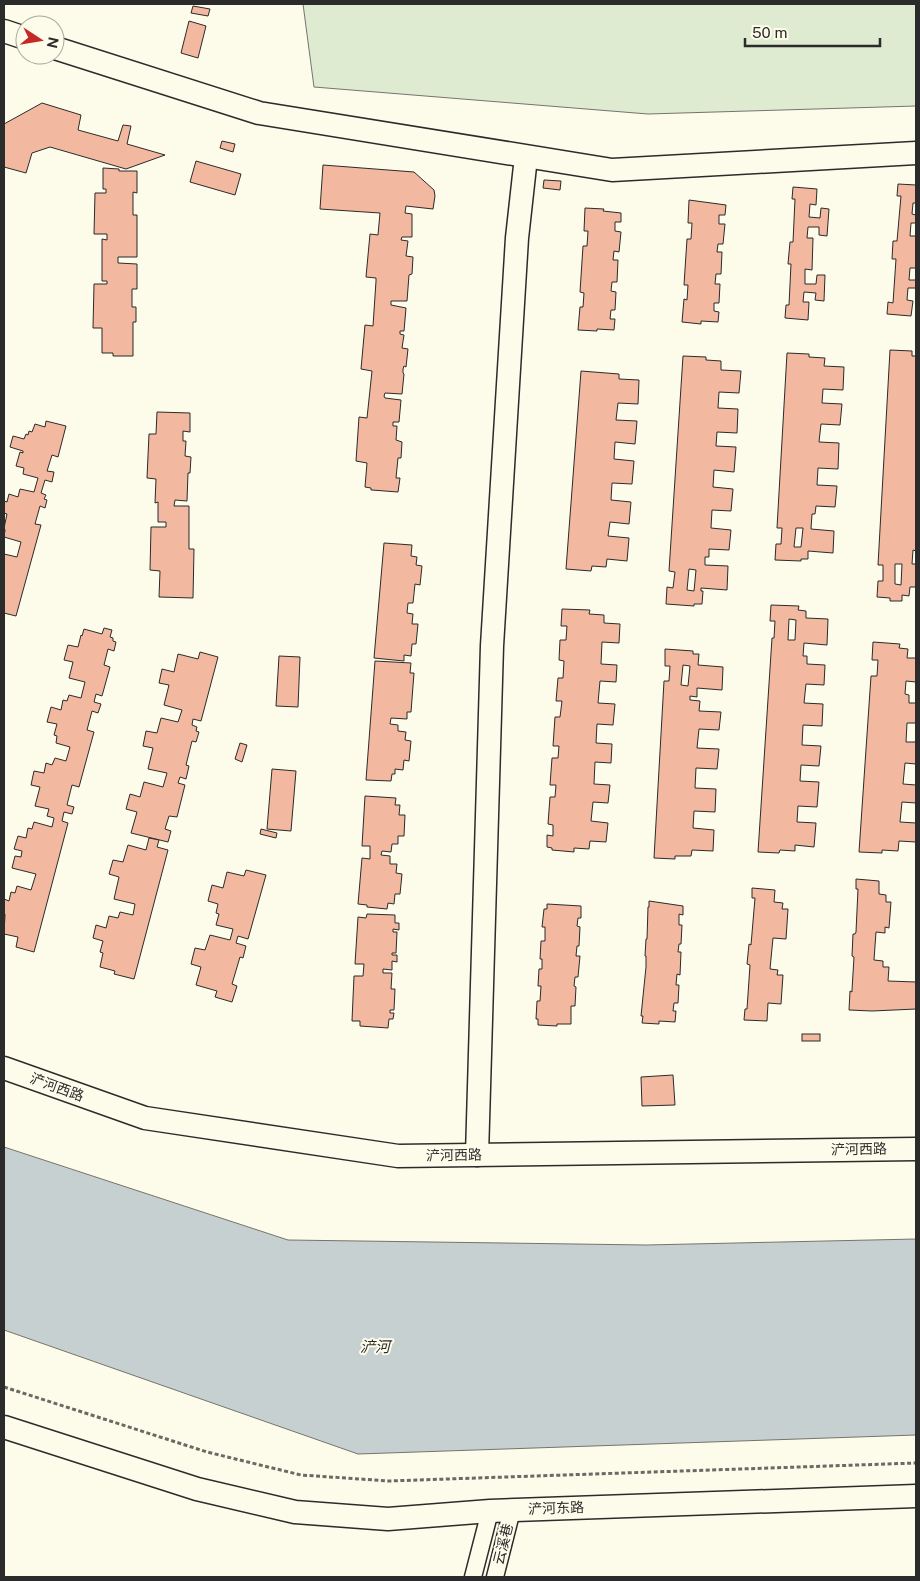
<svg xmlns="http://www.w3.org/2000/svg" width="920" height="1581" viewBox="0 0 920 1581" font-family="'Public Sans','Noto Sans SC',sans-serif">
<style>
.green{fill:#deebd1;stroke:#74746e}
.water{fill:#c7d0d0;stroke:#74746e}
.building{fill:#f2b8a0;stroke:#2b2b2b;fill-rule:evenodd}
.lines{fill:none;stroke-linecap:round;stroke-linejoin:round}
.street-casing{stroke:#2b2b2b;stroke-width:19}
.secondary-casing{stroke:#2b2b2b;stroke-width:25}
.path{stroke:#6a6964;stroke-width:3;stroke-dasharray:4 2.5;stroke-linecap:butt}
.street{stroke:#fdfbea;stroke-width:16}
.secondary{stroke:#fdfbea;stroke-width:22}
.labels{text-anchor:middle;stroke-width:4;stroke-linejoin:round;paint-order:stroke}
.street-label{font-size:14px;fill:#2b2b2b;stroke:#fdfbea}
.water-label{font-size:15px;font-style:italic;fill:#2b2b2b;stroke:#fdfbea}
</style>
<rect width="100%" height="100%" fill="#fdfbea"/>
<path class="green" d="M303 4H916V106L648 114 314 87Z"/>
<path class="water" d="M4 1147 288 1240 646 1245 916 1239V1435L358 1454 4 1330Z"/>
<g class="building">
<path d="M193 6 210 9 208 16 191 13Z"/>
<path d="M189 21 206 26 198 58 181 53Z"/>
<path d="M42 103 81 115 78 130 118 141 123 125 131 126 127 144 165 155 126 169 50 147 32 153 26 173 4 167V124Z"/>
<path d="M222 141 235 144 233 152 220 148Z"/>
<path d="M196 161 241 174 235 195 190 182Z"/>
<path d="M323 165 414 172 434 190 435 196 433 209 406 206 405 213 412 214V237H402L401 240 408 241 406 256 413 257 412 274 409 275 407 301H391V305L406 308 404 331H400V334L404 335 402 348 408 349 406 367 404 366 403 369V373L404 374 402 394 385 393 384 396 385 398 401 400 399 422H393V426H397L396 440 402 442 401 458H398L396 478H400L398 492 372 490H371V488L365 487 367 463 356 461 359 417 367 418 372 371 361 369 365 325 373 326 376 281V278L366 277 370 234 378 235 380 213 320 209Z"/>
<path d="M103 168 119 169V171H137V193L133 192V215H137V257H118V263L137 264V289H132V307H136V322H133V356H113V353H102V328H93L94 284H107V281H102V239L107 240V234H94L95 193H106V189H103Z"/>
<path d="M544 180 561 181 560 190 543 188Z"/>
<path d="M898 184 916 185V203H913L912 214 916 215V223H911L910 236H916V268H910L909 280H916V288H908L907 300 913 301 911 316 887 314 888 302 893 303 896 259H892L893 241H897L901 196H897Z"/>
<path d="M793 187 817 189 816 205 810 204 809 217 820 218 821 208 829 209 827 236 819 235V227H808L807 238H813L812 270 805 269V284H816L817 275H825L824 301 815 300 816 293 804 292 803 302H809L808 320 785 318 786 305H789L791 264H788L790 242H793L795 199H792Z"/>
<path d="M689 200 726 205 725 215H719V224H725L723 244H718L717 252H722L721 274H716L715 284H720L719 303H714V311L719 312 718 322 701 321V324L682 322 684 299 687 300 688 285H684L687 239H691L692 223H688Z"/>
<path d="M585 208 604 209 603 211 621 213V222H615V231L621 232 619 252 614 251 613 260H618L617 282H612L611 291 616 292 615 310H611L610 319H615L614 330 597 329V331L578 330 580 307H583L584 293 580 292 583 246H587L588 231H584Z"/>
<path d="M890 350 912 351V356H916V551L913 550 912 564H916V587H910L909 596 902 595V601H890V598L877 597 878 581H883V565H878ZM895 564H902L901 585 895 584Z"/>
<path d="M787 353 809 354V357L825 358 824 366 844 367 843 390 823 389 822 403 842 404 840 425 821 424 819 442 839 443 838 469 818 468 817 485 837 486 835 507 816 506 815 514H812L811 529 834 531 833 553 808 551V559H801V561L775 560 776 544H781L782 528H777ZM796 528H803L801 547H794Z"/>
<path d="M683 356 706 357V360L721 361V370L741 371 739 393 719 392 718 408 738 409 737 433 717 432 716 446 736 447 734 472 714 470 713 487 733 489 731 511 712 510 711 528 731 530 729 550 709 549V557H705V565L728 566 727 590 701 588V591H703L702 604H694V606L666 604 667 587 673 588 675 572 669 571ZM689 569 696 570 694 591 687 590Z"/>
<path d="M581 371 619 374V379L639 380 638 404 618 403 616 420 637 421 635 444 615 442 614 459 634 461 632 484 612 483 611 500 631 502 629 524 610 522 608 536 629 538 627 561 607 559 606 567 592 566 591 571 566 569Z"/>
<path d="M157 412 190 413V432L183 431V441H186L185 456 191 457 190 473H188L187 501 175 500 174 506H189V549H194L193 598 159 597 160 571 150 570 151 527H166V522H158V502L155 503 156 479 147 478 149 434H156Z"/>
<path d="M46 421 66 426 58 457 52 455 47 471 54 472 52 482 45 480 41 493 46 495 44 499 47 500 45 508 40 506 35 524 41 525 16 616 4 613V554L17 557 21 542 4 537 5 530 4 528 7 514 4 513V501L7 502 9 494 18 497 20 489 34 492 38 478 23 474 24 468 16 466 20 452 23 453V451L10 447 13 436 24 439 26 434 28 435 29 431 32 432 35 424 45 427Z"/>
<path d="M384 543 412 545 411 556 417 557 416 565 422 566 420 585 415 584 413 603H408L407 613 413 614 412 624H418L416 644H412L411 656 404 655V661L374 658Z"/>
<path d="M771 605 799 606 798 610 806 611V618L828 619 827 645 804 643 803 656H807V664L825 665 824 685 806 684 804 703 823 704 822 726 803 725 802 745 821 746 819 766 801 765 800 781 819 782 817 807 798 806 797 822 816 823 814 847 795 845V851L780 850 779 853 758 852 772 638H774L775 621H770ZM789 619 796 620 795 640H788Z"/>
<path d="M562 609 590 610 589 614 604 615V623L620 624 619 643 602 642 601 664 617 665 616 682 600 681 598 703 615 704 613 725 597 724 596 743 612 744 611 763 595 762 594 784 610 785 608 803 593 802 591 821 608 823 606 842 590 841 589 849 574 848V852L552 850V848L547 847V835L553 836V825L548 824 550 797H555L556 785H550L552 758H558L559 746H553L555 717H560L562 701H556L558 678H563L564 661 559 660 560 640H566L567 626H561Z"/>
<path d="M104 628 112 630 110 637 113 638V641L116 642 114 651 108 649 104 665 110 667 102 696 96 694 94 702 101 704 98 713 92 711 87 730 94 732 79 787 72 785 67 805 74 807 72 814 64 812 62 821 68 823 34 952 16 947 18 937 4 934 5 914 4 913V899L9 901 11 892 15 893 17 886 31 890 36 874 12 868 15 856 21 857 22 851 14 849 18 836 26 838 28 828 32 829 34 822 52 827 54 818 47 816 49 809 35 806 40 787 31 785 34 771 44 773 46 763 52 765 55 758 66 761 70 747 56 743 57 736 54 735 57 724 47 722 51 707 61 710 63 700 67 701 69 695 81 698 85 682 69 678 73 662 64 660 68 645 78 647 81 635 82 636 84 629 102 634Z"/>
<path d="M873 642 900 644 899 648 908 649 907 658H916V682L906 681 905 694 909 695V703H916V723H907L906 742H916V764L905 763 903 784 916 785V803L902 802 900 822 916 823V842L899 841 898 851 882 850V853L859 852 871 676H877L878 660H872Z"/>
<path d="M665 649 693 651V654H699L698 665 723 667 722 690 697 688V697L690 696V700L700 701 699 711 721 712 719 730 699 729 697 748 719 749 717 769 696 768 695 788 716 789 715 812 694 811 693 828 714 830 713 851 692 850 691 856H675V859L654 858 664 681H669L670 666H665ZM683 665 690 666 688 686 681 685Z"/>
<path d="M200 652 218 657 201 721 193 719 192 725 197 727 196 731 199 732 196 742 192 741 186 765 189 766 186 779 180 777 178 783 185 785 177 817 169 816 165 829 171 831 168 842 131 833 137 812 126 809 130 794 140 797 144 782 163 787 167 773 148 769 153 748 143 746 146 731 157 733 161 718 178 722 182 710 164 705 169 685 159 683 162 669 174 672 178 654 198 659Z"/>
<path d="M279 656 300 657 298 707 276 706Z"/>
<path d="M375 661 411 663 410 673H414L411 712H407V719L391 718 390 724 398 725V731L406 732 405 740 411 741 409 761 404 760 403 770 395 769V774H392L391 781 366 780Z"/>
<path d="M240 743 247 745 242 762 235 759Z"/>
<path d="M272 769 296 771 291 831 267 829Z"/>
<path d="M365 796 396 798 395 805H400L399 815H405L404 836H398V844H392L391 852 382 851 381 855 390 856V864H397L396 873 402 874 400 894H395L394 904 388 903 387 909 367 907V905L358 904 362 858 370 859V846H362Z"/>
<path d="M261 829 277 833 276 838 260 834Z"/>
<path d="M149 838 159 840 157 847 168 850 134 979 114 974 115 971 100 967 103 953 100 952 103 941 93 938 96 925 106 928 109 916 118 918 120 912 133 915 135 904 114 899 119 877 109 874 113 860 123 862 128 845 146 850Z"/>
<path d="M246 870 266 875 248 939 238 936 236 943 246 946 243 958 240 957 232 984 237 986 232 1002 215 997 217 991 196 985 201 967 191 964 195 948 205 950 210 935 230 940 233 929 216 925 219 914 216 913 218 904 208 901 212 885 223 888 227 872 244 876Z"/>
<path d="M856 879 879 881V894L886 895V902H891L889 928 885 927V933L876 932 874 960 883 961V967H889L888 981 916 982V1009L872 1011 849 1010 850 991 852 992V990L854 957 852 956 853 934H855L856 932 858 889H856Z"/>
<path d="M752 888 775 890 774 902 783 903 782 909H788L786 939 773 938 770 969 778 970 777 975H783L781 1004 768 1003 767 1021 744 1020 745 1009H747L750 965 747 964 749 944 751 945 755 898H752Z"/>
<path d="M649 901 683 906V915L679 914V925H682L681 944H679L678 952H681L680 975 677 974 676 985H679L678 1003H674L673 1011H676L675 1022 659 1021V1024L642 1023 643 1016H641L646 967V956H645L646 939H647L648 907H649Z"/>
<path d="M547 904 581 906V918H578L577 926 580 927 579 946H577L576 956H580L578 977H575L574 986 576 987 575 1006H571V1024H557V1026L538 1025V1019H536L537 1001H540L541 986H538L539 969H542V959H540L541 941H545V927H542L544 909H547Z"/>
<path d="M367 914 395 915V923H399V930L393 929V932H397L396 953H392V955H397V962L392 961V970L383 969V973H392L391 989H395L394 1010H390V1013H394L393 1019H389L388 1028 360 1026V1021H352L354 976H363L364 964H355L358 917 366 918Z"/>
<rect x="802" y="1034" width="18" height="7"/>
<path d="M673 1075 675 1105 642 1106 641 1077Z"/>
</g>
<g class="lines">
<defs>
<g id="street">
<path d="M473 1577 490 1511"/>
<path d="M495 1577 512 1510"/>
</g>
<g id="secondary">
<path d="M4 31 25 38"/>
<path d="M55 48 259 113 612 170 916 153"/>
<path d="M4 1068 145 1118 398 1156 916 1149"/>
<path d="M477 1155 492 646 517 238 526 157"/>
<path d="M4 1427 197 1489 295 1512 388 1519 490 1511 916 1496"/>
</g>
</defs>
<use href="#street" class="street-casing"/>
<use href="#secondary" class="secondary-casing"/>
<path class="path" d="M4 1387 207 1452 301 1475 389 1481 916 1463"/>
<use href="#street" class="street"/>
<use href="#secondary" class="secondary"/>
</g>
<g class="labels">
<g class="street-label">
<text transform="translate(57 1087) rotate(20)" y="5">浐河西路</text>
<text transform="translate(859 1149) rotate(-1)" y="5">浐河西路</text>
<text transform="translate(454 1155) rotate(-1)" y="5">浐河西路</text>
<text transform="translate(556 1508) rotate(-2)" y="5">浐河东路</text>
<text transform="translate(503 1544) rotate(-76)" y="5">云溪巷</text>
</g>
<g class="water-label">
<text x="375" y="1352">浐河</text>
</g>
</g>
<rect width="920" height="1581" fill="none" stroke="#2b2b2b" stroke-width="10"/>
<g transform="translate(40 40) rotate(102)"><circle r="24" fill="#fdfbea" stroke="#a9a89e"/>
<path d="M0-4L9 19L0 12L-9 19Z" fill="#c62828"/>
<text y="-8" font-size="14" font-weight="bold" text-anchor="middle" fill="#2b2b2b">N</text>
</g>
<path d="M745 38v8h135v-8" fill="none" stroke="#2b2b2b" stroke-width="2.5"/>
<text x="752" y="38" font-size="15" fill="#2b2b2b" stroke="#fdfbea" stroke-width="4" paint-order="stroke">50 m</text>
</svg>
